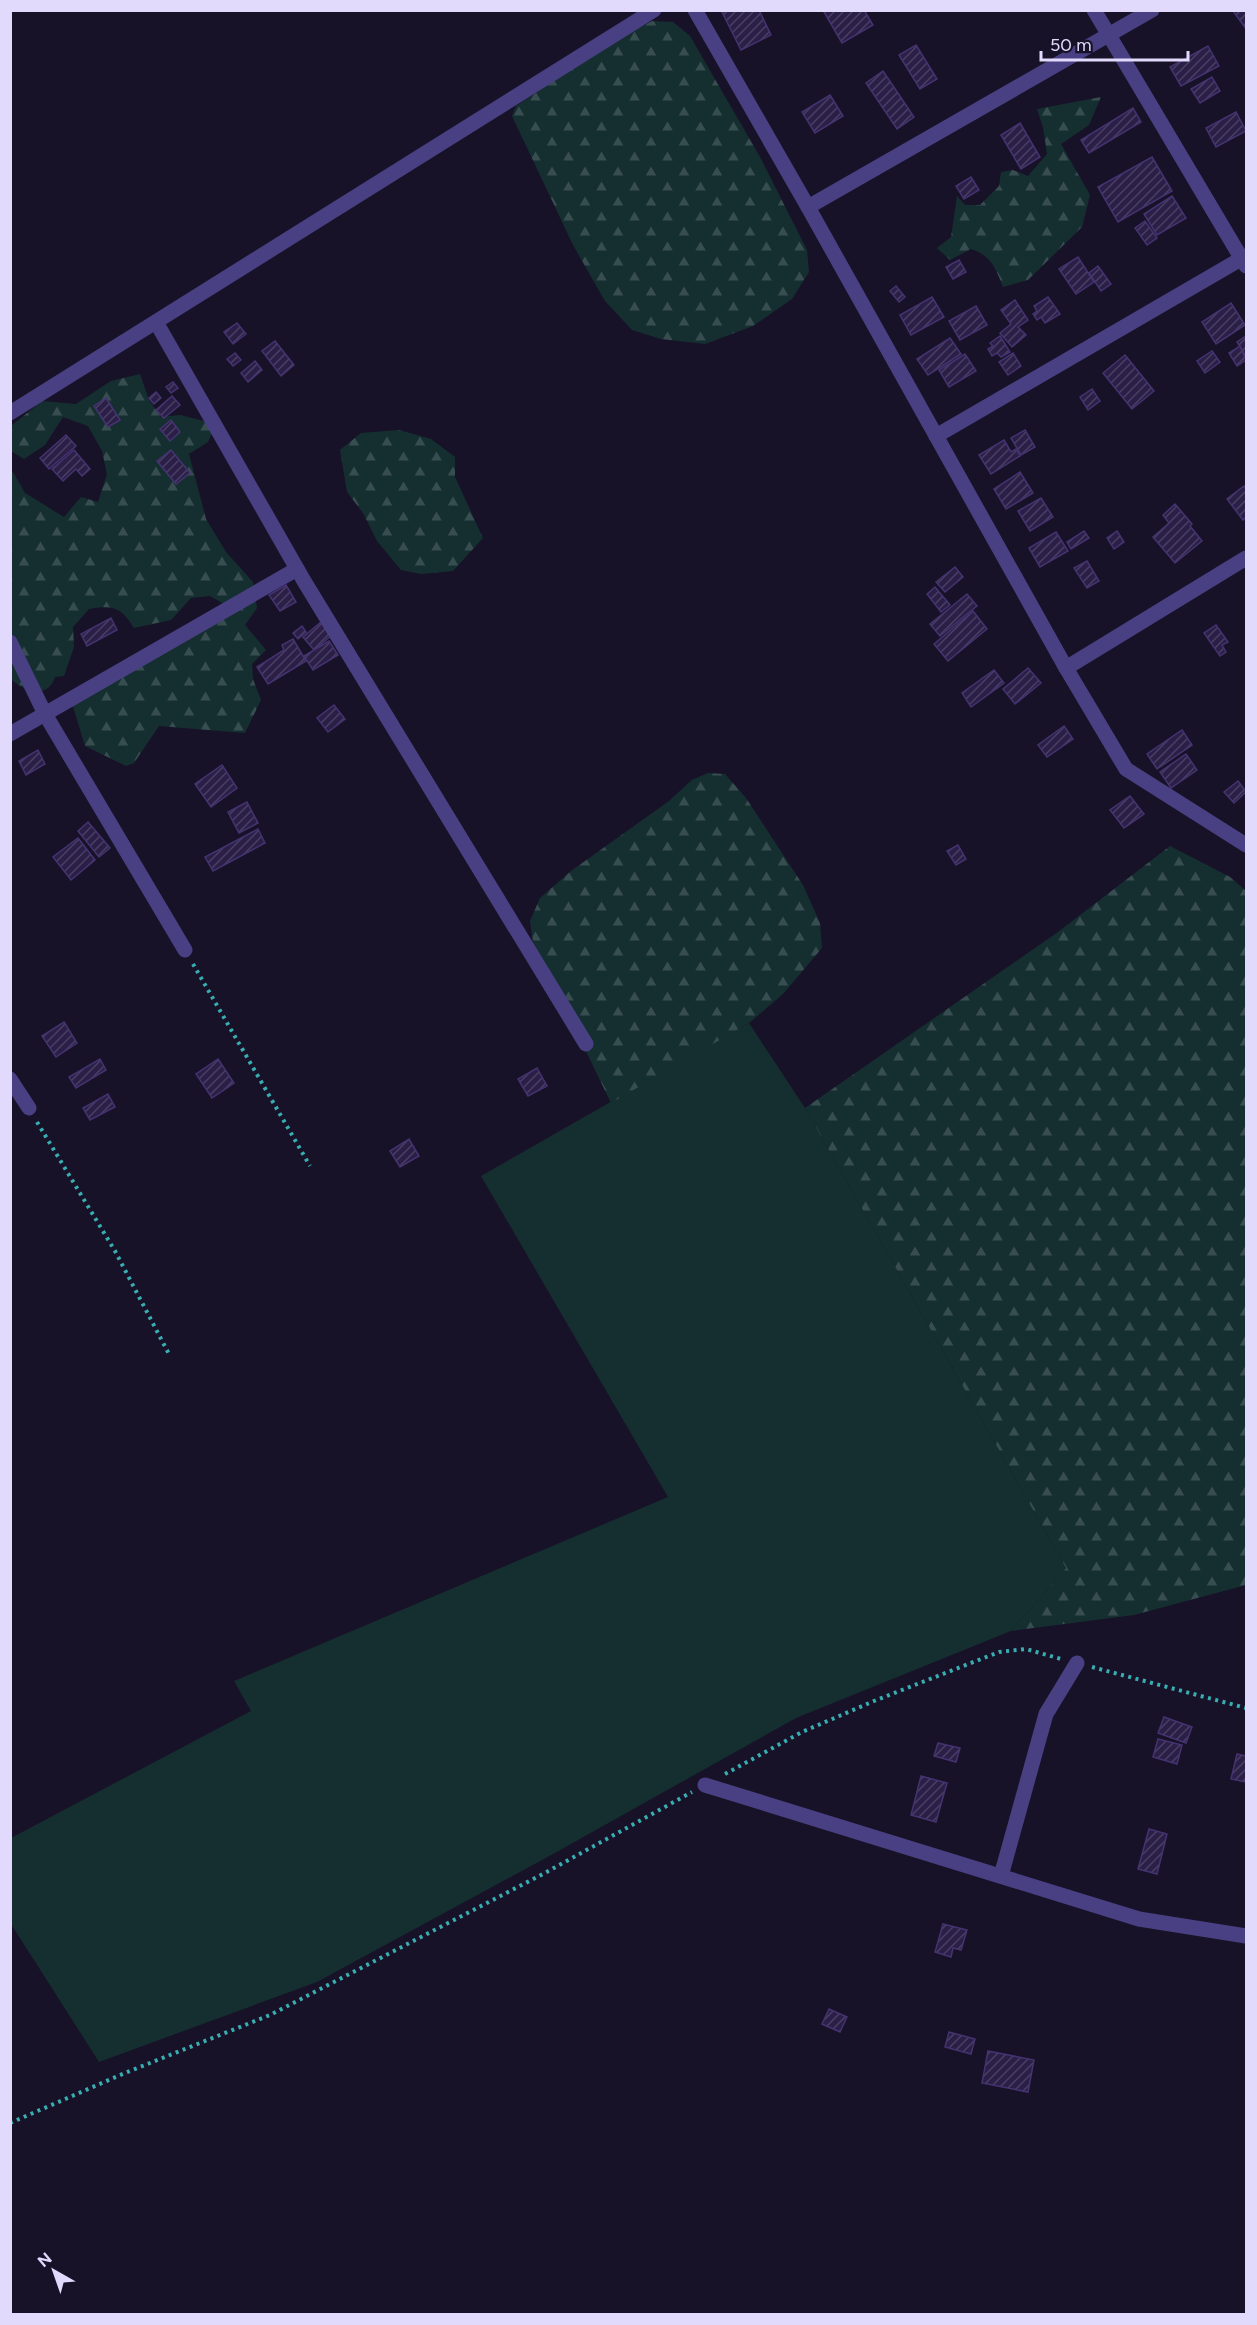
<svg xmlns="http://www.w3.org/2000/svg" width="1257" height="2325" viewBox="0 0 1257 2325" font-family="Figtree,sans-serif">
<style>
.green{fill:#152f31}
.forest{fill:url(#forest-firs)}
.building{fill:url(#building-hatch);stroke:#453371;stroke-width:1.5}
.lines{fill:none;stroke-linecap:round;stroke-linejoin:round}
.path{stroke:#39aeb2;stroke-width:4;stroke-dasharray:3 4.5;stroke-linecap:butt}
.minor{stroke:#494083;stroke-width:15}
</style>
<defs>
<pattern id="forest-firs" width="22" height="20" patternUnits="userSpaceOnUse" patternTransform="scale(1.5)"><rect width="22" height="20" fill="#152f31"/><path d="M5 1l3.5 6h-7zM16 11l3.5 6h-7z" fill="#374d50"/></pattern>
<pattern id="building-hatch" width="6" height="6" patternUnits="userSpaceOnUse" patternTransform="scale(1.5)"><rect width="6" height="6" fill="#2b1f47"/><path d="M-1 1l2-2M0 6l6-6M5 7l2-2" fill="none" stroke="#493f62"/></pattern>
</defs>
<rect width="100%" height="100%" fill="#171227"/>
<path class="green" d="M749 1023 805 1108 1066 1568 1011 1631 796 1718 553 1854 317 1982 99 2062 11 1924V1838L251 1711 234 1681 668 1497 481 1176Z"/>
<g class="forest">
<path d="M652 21 673 22 690 36 760 157 807 250 809 272 792 299 753 326 705 344 661 339 632 330 605 301 573 245 512 116 516 106 615 40Z"/>
<path d="M1101 97 1089 125 1061 144 1090 195 1082 227 1028 280 1003 287C996 269 991 255 971 249L950 260 937 248 951 237 957 196 965 205H980L999 186 1001 172 1013 170 1028 176 1047 154 1043 127 1037 109Z"/>
<path d="M140 374 149 400 161 417 180 415 216 424 208 442 189 454 206 519 226 552 253 582 257 608 245 625 266 650 252 664 253 679 261 700 245 733 159 726 134 763 126 766 85 746 71 700 224 604 210 596 191 598 171 620 134 628C121 607 113 605 89 609L73 627 74 647 64 676 55 677C48 700 22 691 10 678V473L13 472 25 493 64 517 81 497 98 502 107 474 102 451 88 426 63 417 45 445 24 459 11 451V426L42 401 76 404 111 381Z"/>
<path d="M399 430 431 439 455 457V477L483 538 453 571 421 574 401 570 377 541 363 513 347 492 340 450 361 433Z"/>
<path d="M708 773 725 774 746 798 803 885 820 923 822 948 783 994 749 1023 611 1103 533 942 530 921 540 898 571 871 669 801 692 780Z"/>
<path d="M1170 846 1230 877 1246 891V1585L1134 1615 1011 1631 1066 1568 805 1108 1058 932Z"/>
</g>
<g class="building">
<path d="M721 10H759L771 35 741 50Z"/>
<path d="M827 10H864L873 25 842 43 824 12Z"/>
<path d="M1246 10V29L1233 11Z"/>
<path d="M916 45 937 79 920 89 899 55Z"/>
<path d="M1208 46 1219 66 1181 86 1170 67Z"/>
<path d="M883 71 914 117 897 129 866 83Z"/>
<path d="M1212 77 1220 91 1200 103 1191 89Z"/>
<path d="M830 95 843 116 815 133 802 112Z"/>
<path d="M1133 108 1141 122 1089 153 1081 140Z"/>
<path d="M1236 112 1246 131 1216 147 1206 128Z"/>
<path d="M1020 123 1040 157 1021 169 1001 135Z"/>
<path d="M1152 157 1172 191 1118 222 1098 187Z"/>
<path d="M971 177 979 190 964 199 956 186Z"/>
<path d="M1172 196 1186 218 1157 235 1144 214Z"/>
<path d="M1145 221 1157 238 1147 245 1135 228Z"/>
<path d="M1078 257 1094 282 1076 294 1059 269Z"/>
<path d="M959 260 966 272 953 279 946 267Z"/>
<path d="M1098 266 1111 284 1101 291 1089 273Z"/>
<path d="M896 286 905 297 899 302 890 291Z"/>
<path d="M932 297 944 317 911 335 900 315Z"/>
<path d="M1048 297 1060 314 1045 323 1041 317 1037 320 1033 314 1037 311 1034 306Z"/>
<path d="M1015 300 1028 320 1018 327 1026 335 1012 347 1000 333 1011 324 1001 310Z"/>
<path d="M1231 303 1245 325 1216 344 1202 322Z"/>
<path d="M976 306 987 325 960 340 949 321Z"/>
<path d="M237 323 246 334 233 344 224 332Z"/>
<path d="M1000 336 1010 352 1001 357 997 353 992 356 988 349 993 346 990 343Z"/>
<path d="M1246 336V357L1237 342Z"/>
<path d="M950 338 961 354 928 375 917 359Z"/>
<path d="M275 341 294 365 281 376 262 351Z"/>
<path d="M1240 346 1246 360 1237 366 1229 353Z"/>
<path d="M1212 351 1220 362 1205 373 1197 361Z"/>
<path d="M235 353 241 360 233 366 227 359Z"/>
<path d="M1013 353 1021 366 1008 375 999 362Z"/>
<path d="M965 354 976 371 949 387 939 370Z"/>
<path d="M1125 355 1154 391 1132 409 1103 373Z"/>
<path d="M255 361 262 370 248 382 241 373Z"/>
<path d="M173 382 178 388 171 393 166 387Z"/>
<path d="M1092 389 1100 401 1088 410 1080 397Z"/>
<path d="M156 392 161 398 154 404 149 398Z"/>
<path d="M172 396 180 405 164 418 156 410Z"/>
<path d="M106 398 120 420 108 427 94 406Z"/>
<path d="M171 420 180 432 170 441 160 429Z"/>
<path d="M1025 430 1035 447 1021 455 1011 438Z"/>
<path d="M66 435 76 446 49 469 40 458Z"/>
<path d="M1004 440 1011 452 1016 449 1020 456 991 474 979 455Z"/>
<path d="M74 450 90 469 82 476 76 469 63 481 52 469Z"/>
<path d="M171 450 190 473 176 484 157 461Z"/>
<path d="M1020 472 1033 493 1006 509 994 489Z"/>
<path d="M1244 486 1246 489V517L1243 520 1227 499Z"/>
<path d="M1041 498 1053 517 1030 531 1018 511Z"/>
<path d="M1175 504 1192 524 1190 526 1202 541 1175 563 1153 537 1169 523 1163 515Z"/>
<path d="M1084 531 1089 538 1071 549 1067 542Z"/>
<path d="M1117 531 1124 542 1114 549 1107 538Z"/>
<path d="M1056 532 1068 551 1040 567 1029 548Z"/>
<path d="M1087 561 1099 581 1087 588 1074 568Z"/>
<path d="M955 567 963 577 945 592 936 582Z"/>
<path d="M286 585 296 602 280 611 269 595Z"/>
<path d="M935 587 950 605 941 612 927 594Z"/>
<path d="M967 594 977 606 940 636 930 624Z"/>
<path d="M973 611 987 629 948 661 934 644Z"/>
<path d="M111 618 117 630 87 646 81 634Z"/>
<path d="M321 622 332 635 314 650 303 637Z"/>
<path d="M1216 625 1228 642 1222 645 1226 652 1220 656 1204 633Z"/>
<path d="M302 626 306 632 298 639 293 633Z"/>
<path d="M293 639 306 661 268 684 257 667 284 650 282 645Z"/>
<path d="M329 641 338 655 313 670 304 656Z"/>
<path d="M1028 668 1041 683 1015 704 1003 689Z"/>
<path d="M994 670 1004 683 971 707 962 693Z"/>
<path d="M334 705 345 719 328 732 317 718Z"/>
<path d="M1064 726 1073 739 1047 757 1038 745Z"/>
<path d="M1182 730 1192 745 1157 769 1147 754Z"/>
<path d="M38 750 45 764 26 775 19 761Z"/>
<path d="M1186 754 1197 770 1171 788 1160 772Z"/>
<path d="M222 765 237 788 211 807 195 784Z"/>
<path d="M1238 781 1246 792 1234 803 1224 792Z"/>
<path d="M1130 796 1144 814 1124 828 1110 810Z"/>
<path d="M247 802 258 823 239 833 228 812Z"/>
<path d="M88 822 110 848 99 857 78 831Z"/>
<path d="M258 829 265 843 213 871 205 857Z"/>
<path d="M78 838 95 860 71 880 53 857Z"/>
<path d="M958 845 966 859 956 865 947 851Z"/>
<path d="M64 1022 77 1043 56 1057 42 1036Z"/>
<path d="M100 1059 106 1070 76 1088 69 1077Z"/>
<path d="M218 1059 234 1083 212 1098 196 1074Z"/>
<path d="M537 1068 547 1086 528 1096 518 1079Z"/>
<path d="M108 1094 115 1107 90 1120 83 1108Z"/>
<path d="M409 1139 419 1156 400 1167 390 1151Z"/>
<path d="M1164 1717 1192 1727 1186 1743 1158 1733Z"/>
<path d="M1158 1739 1182 1745 1177 1764 1153 1757Z"/>
<path d="M938 1743 960 1748 956 1762 934 1756Z"/>
<path d="M1237 1754 1246 1756V1782L1231 1779Z"/>
<path d="M921 1776 947 1783 936 1822 911 1815Z"/>
<path d="M1149 1829 1167 1834 1157 1874 1138 1869Z"/>
<path d="M943 1924 967 1930 961 1950 953 1948 951 1957 935 1952Z"/>
<path d="M829 2009 847 2017 840 2032 822 2024Z"/>
<path d="M949 2032 975 2039 971 2054 945 2047Z"/>
<path d="M988 2051 1034 2060 1028 2092 982 2083Z"/>
</g>
<g class="lines">
<g class="path">
<path d="M193 964 310 1166"/>
<path d="M37 1122 115 1251 170 1356"/>
<path d="M1092 1667 1246 1708"/>
<path d="M725 1774 802 1732 874 1701 999 1652 1026 1649 1061 1659"/>
<path d="M10 2123 125 2073 270 2015 543 1874 692 1792"/>
</g>
<g class="minor">
<path d="M695 10 808 207 1066 668 1126 769 1246 845"/>
<path d="M1094 10 1246 266"/>
<path d="M808 207 1152 10"/>
<path d="M156 322 304 581 586 1044"/>
<path d="M10 413 654 10"/>
<path d="M936 436 1246 256"/>
<path d="M10 642 45 714 185 950"/>
<path d="M1066 668 1246 558"/>
<path d="M10 734 297 569"/>
<path d="M10 1079 29 1108"/>
<path d="M705 1785 1139 1919 1246 1936"/>
<path d="M1001 1876 1046 1714 1077 1663"/>
</g>
</g>
<rect width="1257" height="2325" fill="none" stroke="#e1dafc" stroke-width="24"/>
<g transform="translate(54 2271) rotate(320)" stroke="#171227" stroke-width="4.5" paint-order="stroke">
<path d="M0-4.5L10 22L0 15L-10 22Z" fill="#e1dafc"/>
<text y="-9" font-size="16" font-weight="bold" text-anchor="middle" fill="#e1dafc">N</text>
</g>
<path d="M1041 51v9h147v-9" fill="none" stroke="#e1dafc" stroke-width="3"/>
<text x="1050" y="51" font-size="18" fill="#e1dafc" stroke="#171227" stroke-width="4.5" paint-order="stroke">50 m</text>
</svg>
